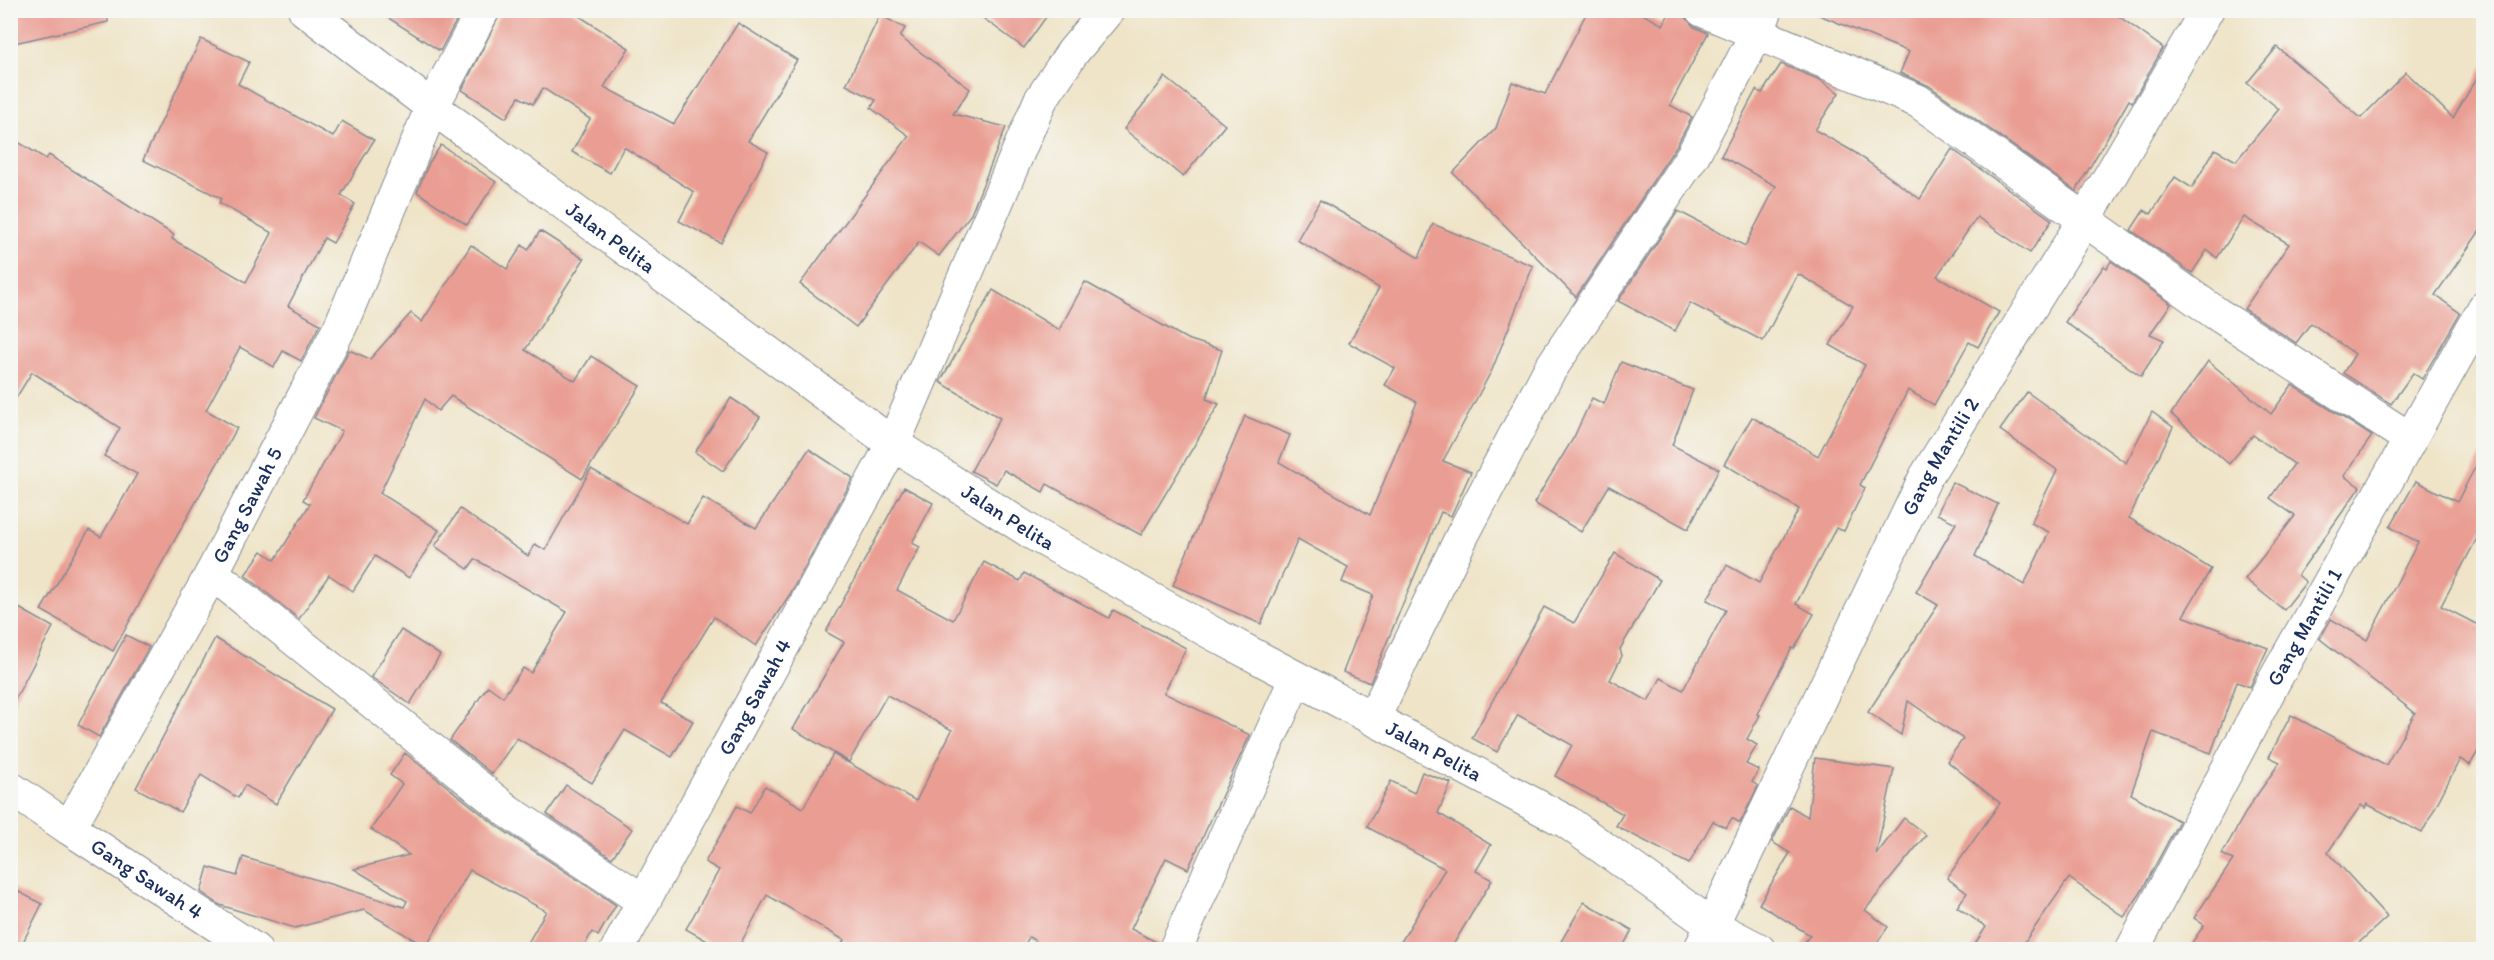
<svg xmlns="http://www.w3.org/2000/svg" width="2494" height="960" viewBox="0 0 2494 960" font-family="Itim,sans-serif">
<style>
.building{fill:#ea9e93}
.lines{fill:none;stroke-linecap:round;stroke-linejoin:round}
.minor-casing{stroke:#858a93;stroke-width:35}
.minor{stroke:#fff;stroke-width:33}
.labels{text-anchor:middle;stroke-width:6;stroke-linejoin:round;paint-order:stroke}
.street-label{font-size:21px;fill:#1b2f5e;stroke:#f6f6f2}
</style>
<rect width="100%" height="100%" fill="#f6f6f2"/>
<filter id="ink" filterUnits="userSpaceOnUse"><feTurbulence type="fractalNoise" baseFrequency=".0167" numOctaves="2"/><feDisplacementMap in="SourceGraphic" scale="12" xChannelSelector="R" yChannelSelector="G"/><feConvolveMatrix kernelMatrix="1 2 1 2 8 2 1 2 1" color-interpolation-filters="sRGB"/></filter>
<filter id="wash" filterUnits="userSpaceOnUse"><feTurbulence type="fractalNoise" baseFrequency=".008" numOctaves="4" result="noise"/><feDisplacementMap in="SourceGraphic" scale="24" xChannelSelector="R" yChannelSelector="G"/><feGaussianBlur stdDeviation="1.35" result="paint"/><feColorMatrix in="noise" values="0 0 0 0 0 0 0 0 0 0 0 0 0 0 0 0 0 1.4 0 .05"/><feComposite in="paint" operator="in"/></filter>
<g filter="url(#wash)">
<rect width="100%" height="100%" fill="#efe4c8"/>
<g id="blocks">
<g class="building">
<path d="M10 10H107L108 22 10 44Z"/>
<path d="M376 10H462L440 51Z"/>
<path d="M502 10H570L629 48 604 87 674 124 738 23 797 60 748 141 768 152 721 243 679 221 694 192 624 147 610 173 572 152 590 119 543 88 533 104 519 97 506 118 462 90Z"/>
<path d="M972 10H1051L1024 48Z"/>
<path d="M1588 10H1635L1663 25 1671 10H1674L1685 16 1694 27 1708 33 1670 105 1692 117 1677 145 1576 297 1453 173 1496 128 1512 82 1545 94Z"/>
<path d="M1807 10H2110L2163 48 2132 102 2129 100 2076 191 1929 86 1900 73 1909 52Z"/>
<path d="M880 15 905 28 900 37 970 89 953 114 1006 127 971 214 939 256 919 242 856 327 800 284 909 136 871 108 876 100 846 85Z"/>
<path d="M201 39 249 62 238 84 333 137 342 121 374 140 341 195 355 204 333 243 324 238 288 306 320 324 301 361 283 351 274 367 240 347 206 410 237 428 113 651 41 610 89 530 101 537 137 474 104 456 120 428 32 372 10 408V137L46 159 49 155 174 235 172 239 246 282 272 233 219 203 221 198 143 160Z"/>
<path d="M2277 47 2361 118 2406 72 2453 118 2484 66V225L2435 295 2460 313 2422 379 2413 373 2391 404 2343 373 2355 354 2311 323 2296 343 2244 309 2289 244 2244 217 2217 258 2207 250 2192 273 2131 230 2144 210 2151 214 2175 177 2192 188 2215 149 2236 161 2279 109 2247 83Z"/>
<path d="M1781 64 1820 80 1839 93 1815 130 1854 152 1920 199 1952 149 2052 220 2030 253 1977 217 1937 276 1999 312 1978 347 1969 342 1934 405 1908 390 1860 485 1865 488 1844 531 1836 528 1796 604 1814 614 1794 649 1792 648 1757 714 1760 715 1747 739 1757 745 1746 764 1759 770 1752 782 1758 786 1740 823 1732 818 1726 828 1713 821 1689 864 1616 826 1623 814 1555 776 1572 745 1518 715 1497 752 1472 738 1544 607 1574 623 1615 553 1660 580 1620 649 1622 656 1610 680 1648 701 1661 678 1683 690 1726 610 1707 600 1727 565 1759 583 1799 509 1724 464 1752 417 1818 456 1865 365 1830 345 1853 306 1798 274 1763 341 1690 303 1675 331 1618 301 1678 211 1745 246 1776 186 1721 156 1756 90 1762 93Z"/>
<path d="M1165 77 1225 125 1183 177 1124 129Z"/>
<path d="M441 145 496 182 467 225 417 192 429 163Z"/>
<path d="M1320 200 1419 258 1433 224 1533 266 1492 370 1443 461 1471 472 1451 516 1441 512 1370 683 1343 672 1373 595 1342 582 1348 567 1298 539 1261 624 1173 585 1245 416 1290 435 1279 462 1370 515 1417 402 1385 385 1395 368 1349 343 1379 288 1297 240Z"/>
<path d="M540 231 584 259 525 350 575 381 591 356 640 386 582 479 451 396 438 411 425 399 380 493 439 530 409 578 375 556 353 591 329 575 299 619 245 575 262 551 275 560 310 504 303 500 342 431 314 418 349 350 370 359 411 313 422 322 471 245 507 269 522 245 528 250Z"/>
<path d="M2111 261 2171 304 2150 334 2164 340 2141 376 2065 322 2104 266 2107 268Z"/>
<path d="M1085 282 1187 339 1222 350 1206 399 1219 404 1141 535 1047 484 1043 492 1004 470 996 484 971 471 1000 418 940 382 993 290 1059 330Z"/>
<path d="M2208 361 2271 414 2292 385 2372 436 2344 476 2360 487 2298 575 2306 582 2284 610 2245 579 2295 516 2270 498 2294 464 2253 435 2229 464 2171 414Z"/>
<path d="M1621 362 1693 390 1672 445 1719 469 1688 529 1609 486 1581 532 1534 503 1574 437 1592 398 1604 404Z"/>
<path d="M2027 392 2126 463 2152 412 2173 427 2129 518 2211 569 2183 616 2268 648 2250 687 2237 682 2211 753 2153 732 2131 794 2179 821 2140 894 2124 917 2069 878 2019 950H1971L1986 927 1957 907 1967 893 1947 878 2000 803 1947 761 1963 739 1908 701 1901 735 1868 712 1938 605 1916 592 1956 523 1937 514 1952 482 1998 504 1975 556 2024 585 2049 532 2031 523 2057 470 2000 430Z"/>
<path d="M731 398 760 417 723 471 695 452Z"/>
<path d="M809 449 853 478 790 594 756 646 714 617 661 703 693 721 672 757 625 730 592 783 517 738 492 774 450 740 488 686 503 697 523 668 531 673 567 612 475 559 468 569 435 546 460 509 528 556 535 544 545 550 591 469 687 524 703 498 756 528Z"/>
<path d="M2484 450V525L2441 606 2484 628V741L2470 765 2460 759 2422 833 2367 804 2365 808 2361 805 2328 852 2387 917 2351 950H2187L2204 925 2194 918 2233 860 2222 854 2250 805 2280 762 2269 757 2291 715 2386 765 2415 713 2320 639 2331 619 2367 640 2418 542 2390 527 2416 481 2457 502Z"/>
<path d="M904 487 933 503 912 543 920 547 897 590 953 620 984 562 1020 581 1024 573 1109 618 1113 610 1186 648 1164 693 1250 735 1188 869 1166 858 1131 929 1158 943 1157 950H1051L1029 937 1022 950H839L844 940 767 895 737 950H723L686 929 719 870 705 862 737 806 750 813 765 786 803 808 833 754 916 801 952 730 887 695 849 762 793 729 844 642 826 632Z"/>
<path d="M10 603 53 627 10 709Z"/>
<path d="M401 630 440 655 410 704 371 677Z"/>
<path d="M126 635 149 647 99 737 78 725Z"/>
<path d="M215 638 332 709 276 804 245 785 238 798 201 775 180 812 136 788Z"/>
<path d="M405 753 498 827 616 905 598 936 592 932 582 950H524L546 911 470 870 426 947 364 910 295 928 220 905 201 892 208 867 237 876 243 857 404 907 407 901 354 869 409 855 371 829 402 784 390 775Z"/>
<path d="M1815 758 1894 769 1876 855 1904 818 1926 835 1865 910 1888 927 1872 950H1799L1810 935 1759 904 1790 853 1772 842 1790 806 1808 817Z"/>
<path d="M1422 772 1451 783 1438 813 1491 845 1476 871 1492 880 1450 950H1396L1445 869 1367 827 1391 781 1414 793Z"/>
<path d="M566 785 632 829 612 858 547 814Z"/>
<path d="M10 887 42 904 19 950H10Z"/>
<path d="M1584 902 1632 930 1621 950H1556Z"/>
</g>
</g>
</g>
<g filter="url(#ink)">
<use href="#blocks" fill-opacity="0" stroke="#858a93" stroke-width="1.5"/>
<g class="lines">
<defs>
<g id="minor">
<path id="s1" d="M305 10 432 107 893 444 1034 534 1212 633 1567 822 1713 926 1759 950"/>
<path d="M1702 10 1918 101 2217 314 2410 439"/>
<path d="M212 573 508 811 642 900"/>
<path d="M1373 719 1463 534 1549 371 1693 155 1757 33 1766 10"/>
<path id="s2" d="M10 788 69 828 212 573 341 325 432 107 483 10"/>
<path id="s3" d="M69 828 255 950"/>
<path id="s4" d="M617 950 893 444 1040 101 1072 53 1108 10"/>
<path d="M1175 950 1296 678"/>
<path id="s5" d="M1700 950 1925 478 2085 219 2207 10"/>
<path id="s6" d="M2132 950 2273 683 2484 308"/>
</g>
</defs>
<use href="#minor" class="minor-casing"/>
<use href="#minor" class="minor"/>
</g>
</g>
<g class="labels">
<g class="street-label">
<text dy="7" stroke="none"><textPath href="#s1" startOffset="381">Jalan Pelita</textPath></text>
<text dy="7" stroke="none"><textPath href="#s5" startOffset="549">Gang Mantili 2</textPath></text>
<text dy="7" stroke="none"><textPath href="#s2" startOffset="440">Gang Sawah 5</textPath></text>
<text dy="7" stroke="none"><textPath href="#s1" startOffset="867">Jalan Pelita</textPath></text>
<text dy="7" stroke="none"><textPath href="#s6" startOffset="366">Gang Mantili 1</textPath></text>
<text dy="7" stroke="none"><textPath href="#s4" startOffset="288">Gang Sawah 4</textPath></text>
<text dy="7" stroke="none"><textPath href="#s1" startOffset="1353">Jalan Pelita</textPath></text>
<text dy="7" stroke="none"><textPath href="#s3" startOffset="93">Gang Sawah 4</textPath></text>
</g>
</g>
<rect width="2494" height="960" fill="none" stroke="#f6f6f2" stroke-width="36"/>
</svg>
